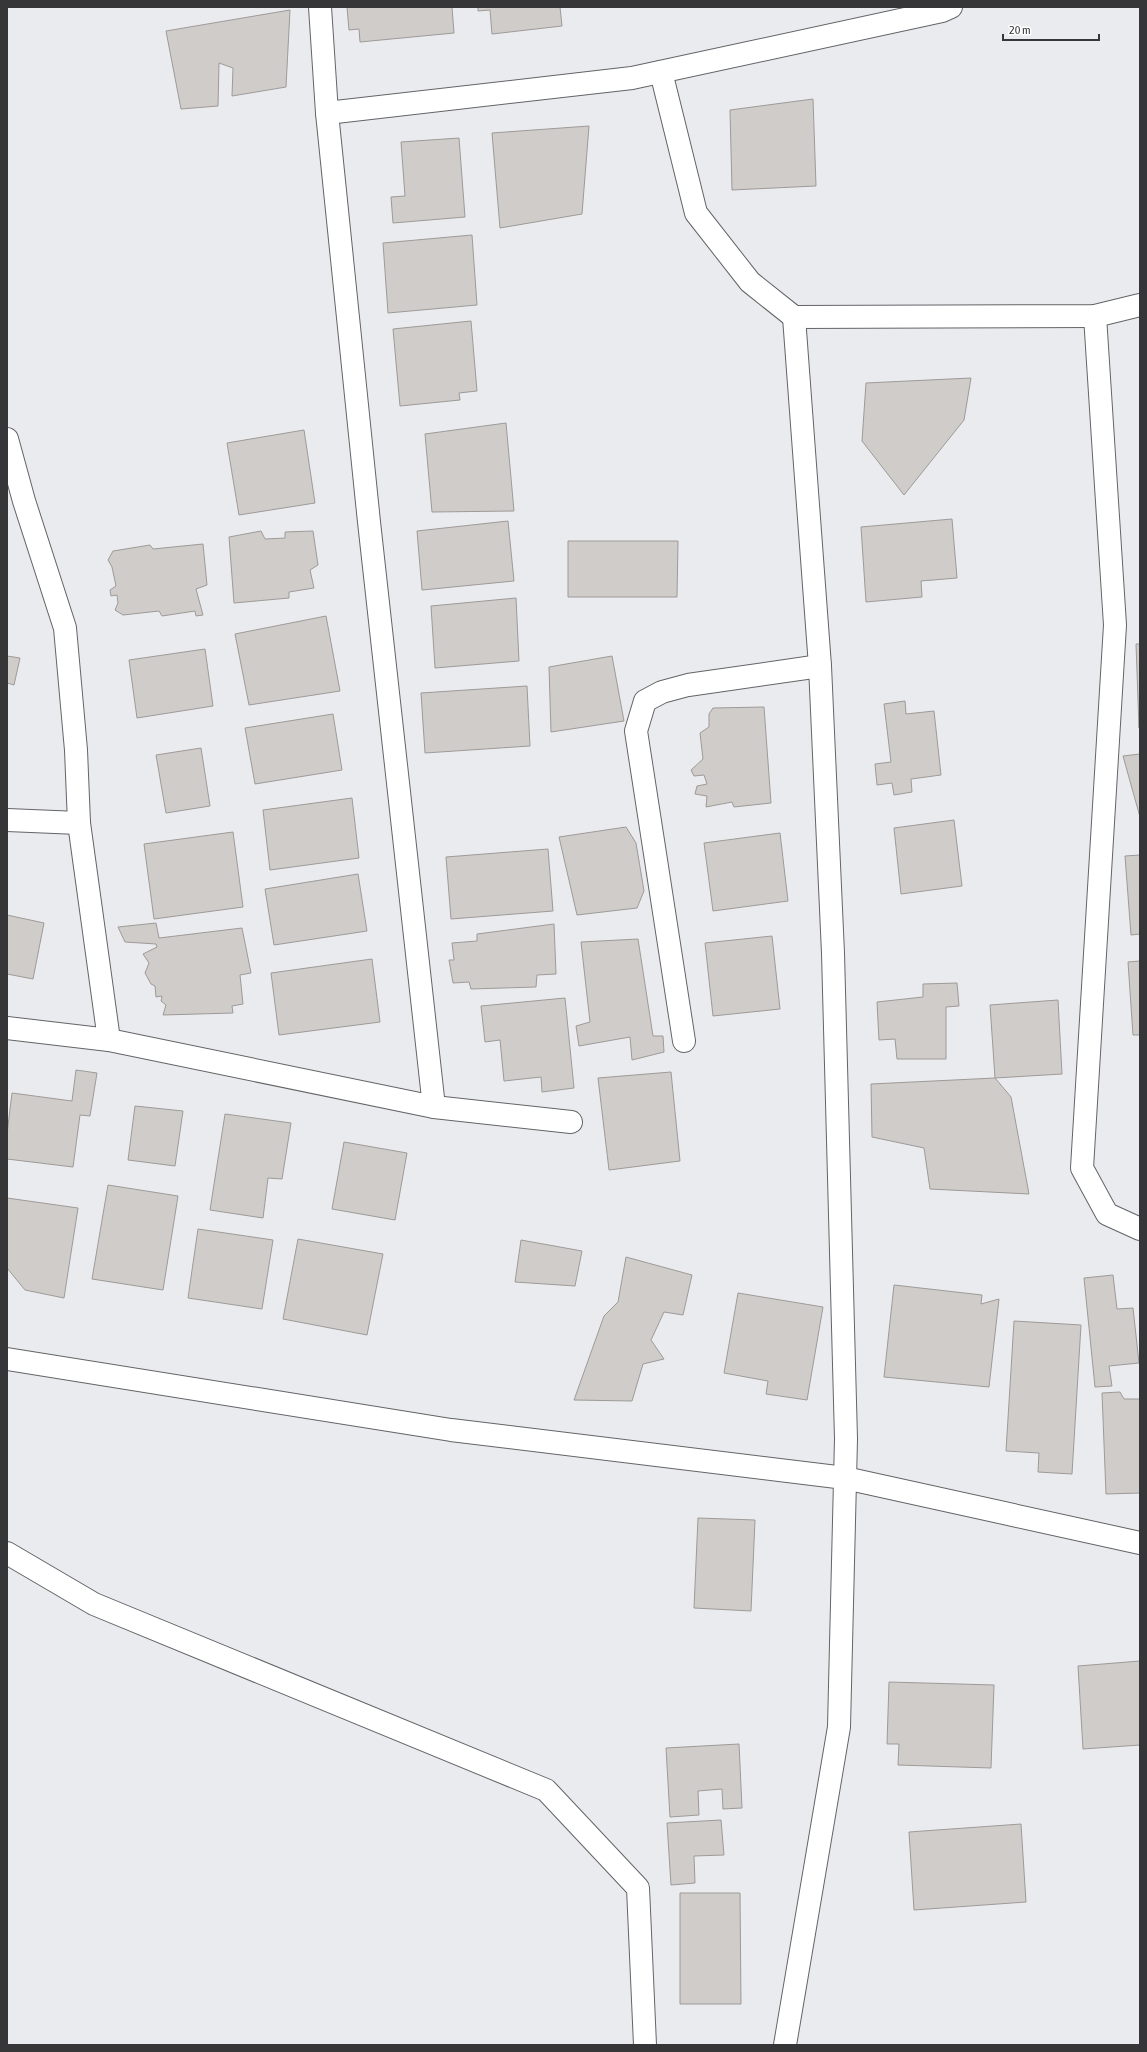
<svg xmlns="http://www.w3.org/2000/svg" width="1147" height="2052" viewBox="0 0 1147 2052" font-family="'Asap Condensed',sans-serif">
<style>
.building{fill:#d0ccca;stroke:#9e9a98}
.lines{fill:none;stroke-linecap:round;stroke-linejoin:round}
.minor-casing{stroke:#636467;stroke-width:24}
.minor{stroke:#fff;stroke-width:22}
</style>
<rect width="100%" height="100%" fill="#eaebef"/>
<g class="building">
<path d="M347 7H452L454 33 360 42 359 29 349 30Z"/>
<path d="M478 7H560L562 26 492 34 490 10 478 11Z"/>
<path d="M290 10 286 87 232 96 233 68 219 63 218 106 181 109 166 31Z"/>
<path d="M813 99 816 186 732 190 730 110Z"/>
<path d="M589 126 582 214 500 228 492 133Z"/>
<path d="M459 138 465 217 393 223 391 197 405 196 401 142Z"/>
<path d="M472 235 477 305 388 313 383 243Z"/>
<path d="M471 321 477 391 459 393 460 400 400 406 393 329Z"/>
<path d="M971 378 964 420 904 495 862 441 866 383Z"/>
<path d="M506 423 514 511 432 512 425 434Z"/>
<path d="M304 430 315 503 239 515 227 443Z"/>
<path d="M952 519 957 578 921 581 922 597 866 602 861 527Z"/>
<path d="M508 521 514 581 422 590 417 531Z"/>
<path d="M261 531 265 539 285 538V532L313 531 318 565 310 570 314 588 289 592V598L234 603 229 537Z"/>
<path d="M568 541H678L677 597H568Z"/>
<path d="M203 544 207 585 196 589 203 615 196 616 195 611 162 616 159 611 123 615 115 610 118 603 117 595 111 596 110 590 116 586 112 567 108 560 113 551 150 545 153 549Z"/>
<path d="M516 598 519 661 435 668 431 606Z"/>
<path d="M326 616 340 691 249 705 235 634Z"/>
<path d="M1136 644H1140L1139 728Z"/>
<path d="M205 649 213 706 137 718 129 660Z"/>
<path d="M7 656 20 658 14 685 7 683Z"/>
<path d="M612 656 624 721 551 732 549 667Z"/>
<path d="M527 686 530 746 425 753 421 693Z"/>
<path d="M905 701 906 714 934 711 941 775 911 779 912 792 894 795 892 783 877 785 875 764 891 762 884 704Z"/>
<path d="M764 707 771 803 734 807 732 802 706 807 707 796 695 794 697 786 707 784 704 775 694 776 691 770 703 759 700 733 709 727V714L713 708Z"/>
<path d="M333 714 342 770 255 784 245 728Z"/>
<path d="M201 748 210 806 166 813 156 755Z"/>
<path d="M1140 754V817L1123 756Z"/>
<path d="M352 798 359 858 270 870 263 810Z"/>
<path d="M954 820 962 886 901 894 894 828Z"/>
<path d="M626 827 636 843 644 891 637 908 577 915 559 837Z"/>
<path d="M233 832 243 907 154 919 144 844Z"/>
<path d="M780 833 788 901 713 911 704 843Z"/>
<path d="M548 849 553 911 451 919 446 857Z"/>
<path d="M1140 855V934L1131 935 1125 856Z"/>
<path d="M358 874 367 931 274 945 265 889Z"/>
<path d="M7 915 44 923 33 979 7 974Z"/>
<path d="M156 923 159 938 242 928 251 973 240 975 243 1004 232 1006 233 1013 163 1015 166 1005 161 1001 162 996 156 997 155 986 151 984 145 973 149 963 143 954 157 947 156 944 125 942 118 927Z"/>
<path d="M554 924 556 974 537 975 536 987 471 989 469 982 453 983 449 960H454L452 943 477 941V934Z"/>
<path d="M772 936 780 1009 713 1016 705 943Z"/>
<path d="M638 939 653 1036H663L664 1052 632 1060 630 1037 579 1046 576 1026 590 1022 581 942Z"/>
<path d="M372 959 380 1022 279 1035 271 973Z"/>
<path d="M1140 961V1035H1133L1128 962Z"/>
<path d="M957 983 959 1006 946 1007V1059H897L895 1039 879 1040 877 1002 923 997V984Z"/>
<path d="M565 998 574 1088 542 1092 541 1077 504 1081 500 1040 485 1042 481 1006Z"/>
<path d="M1058 1000 1062 1074 995 1078 990 1005Z"/>
<path d="M76 1070 97 1073 90 1116 80 1115 73 1167 7 1159V1134L12 1093 72 1101Z"/>
<path d="M671 1072 680 1161 609 1170 598 1078Z"/>
<path d="M995 1078 1011 1097 1029 1194 930 1189 924 1148 872 1137 871 1084Z"/>
<path d="M135 1106 183 1111 175 1166 128 1160Z"/>
<path d="M225 1114 291 1123 282 1179 268 1178 263 1218 210 1210Z"/>
<path d="M344 1142 407 1153 395 1220 332 1209Z"/>
<path d="M108 1185 178 1196 163 1290 92 1279Z"/>
<path d="M7 1198 78 1208 64 1298 25 1290 7 1268Z"/>
<path d="M198 1229 273 1240 262 1309 188 1298Z"/>
<path d="M298 1239 383 1254 367 1335 283 1319Z"/>
<path d="M521 1240 582 1251 575 1286 515 1282Z"/>
<path d="M626 1257 692 1275 683 1315 664 1312 651 1340 664 1359 643 1364 632 1401 574 1400 604 1316 618 1302Z"/>
<path d="M1113 1275 1117 1309 1133 1308 1139 1363 1109 1366 1112 1386 1095 1387 1084 1278Z"/>
<path d="M894 1285 982 1295 981 1304 999 1299 989 1387 884 1377Z"/>
<path d="M738 1293 823 1307 807 1400 766 1394 768 1381 724 1373Z"/>
<path d="M1014 1321 1081 1325 1072 1474 1038 1472 1039 1453 1006 1451Z"/>
<path d="M1120 1392 1124 1399H1140V1493L1106 1494 1102 1393Z"/>
<path d="M698 1518 755 1520 751 1611 694 1608Z"/>
<path d="M1140 1661V1745L1083 1749 1078 1666Z"/>
<path d="M889 1682 994 1685 991 1768 898 1765 899 1744H887Z"/>
<path d="M739 1744 742 1808 723 1809 722 1789 698 1791 699 1815 670 1817 666 1748Z"/>
<path d="M721 1820 724 1855 694 1856 695 1883 671 1885 667 1823Z"/>
<path d="M1021 1824 1026 1902 914 1910 909 1832Z"/>
<path d="M680 1893H740L741 2004H680Z"/>
</g>
<g class="lines">
<defs>
<g id="minor">
<path d="M320 7 327 113 369 522 434 1107"/>
<path d="M661 72 696 213 750 282 794 317"/>
<path d="M327 113 632 78 942 11 951 7"/>
<path d="M1095 316 1115 625 1082 1168 1107 1214 1140 1229"/>
<path d="M7 439 24 501 65 628 76 750 79 823 109 1040"/>
<path d="M7 820 79 823"/>
<path d="M7 1028 109 1040 434 1107 571 1122"/>
<path d="M684 1041 636 731 645 701 662 692 688 685 820 666"/>
<path d="M7 1359 451 1430 845 1478 1140 1543"/>
<path d="M7 1553 94 1604 546 1790 638 1888 645 2045"/>
<path d="M785 2045 839 1727 846 1439 833 953 820 666 794 317 1095 316 1140 305"/>
</g>
</defs>
<use href="#minor" class="minor-casing"/>
<use href="#minor" class="minor"/>
</g>
<rect width="1147" height="2052" fill="none" stroke="#363638" stroke-width="16"/>
<path d="M1003 34v6h96v-6" fill="none" stroke="#363638" stroke-width="2"/>
<text x="1009" y="34" font-size="12" fill="#363638" stroke="#ffffff" stroke-width="3" paint-order="stroke">20 m</text>
</svg>
